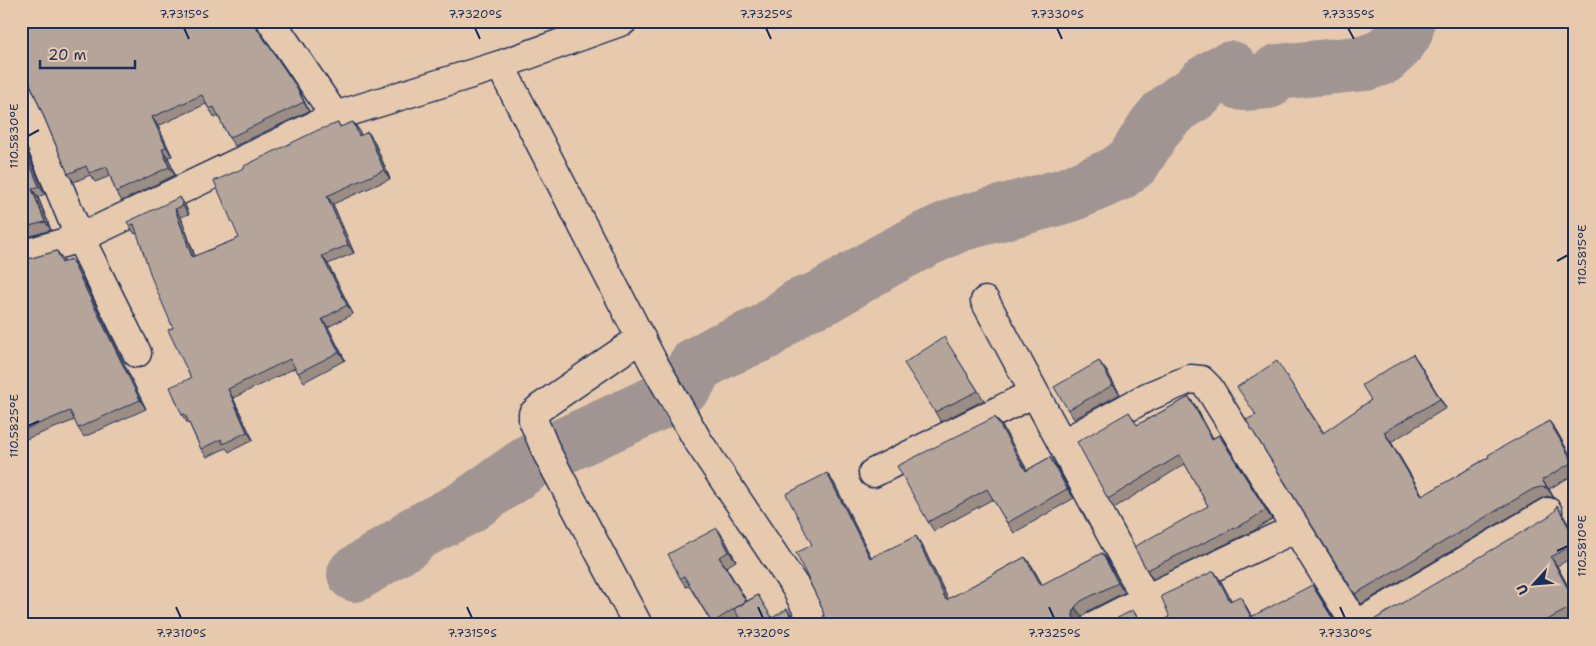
<svg xmlns="http://www.w3.org/2000/svg" width="1596" height="646" viewBox="0 0 1596 646" font-family="'Shantell Sans',sans-serif">
<style>
.lines{fill:none;stroke-linecap:round;stroke-linejoin:round}
.river{stroke:#a19593;stroke-width:56}
.street-casing{stroke:#1b2f5e;stroke-width:31}
.street{stroke:#e7caae;stroke-width:28}
.wall{fill:#9b8d84;stroke:#1b2f5e}
.shaded-wall{fill:#7e736c;stroke:#1b2f5e}
.building{fill:#b4a49a;stroke:#1b2f5e}
.ticks{fill:none;stroke:#1b2f5e;stroke-width:2}
.neatline{fill:none;stroke:#1b2f5e;stroke-width:2}
.ticks-label{font-size:12px;text-anchor:middle;fill:#1b2f5e}
</style>
<rect width="100%" height="100%" fill="#e7caae"/>
<filter id="ink" filterUnits="userSpaceOnUse"><feTurbulence type="fractalNoise" baseFrequency=".02" numOctaves="2"/><feDisplacementMap in="SourceGraphic" scale="10" xChannelSelector="R" yChannelSelector="G"/><feConvolveMatrix kernelMatrix="1 2 1 2 8 2 1 2 1" color-interpolation-filters="sRGB"/></filter>
<g filter="url(#ink)">
<g class="lines">
<path class="river" d="M355 574 408 541 415 534 465 508 535 459 661 401 687 383 696 365 721 351 765 332 800 306 822 298 886 260 926 239 959 224 1068 195 1117 174 1133 162 1155 127 1165 115 1181 102 1197 92 1204 84 1223 72 1231 69 1238 81 1243 83 1268 81 1278 72 1366 63 1383 57 1397 44 1405 32 1407 21"/>
<defs>
<g id="street">
<path d="M271 21 335 116"/>
<path d="M500 65 654 364 698 441 796 588 815 625"/>
<path d="M21 96 80 238 137 353"/>
<path d="M21 255 80 238 335 116 500 65 623 21"/>
<path d="M985 301 1160 625"/>
<path d="M1062 444 1147 397 1190 379 1201 380 1209 388 1356 625"/>
<path d="M873 473 1034 393"/>
<path d="M638 625 547 453 533 420V414L541 407 641 338"/>
<path d="M1095 625 1146 599 1296 528"/>
<path d="M1356 625 1548 512"/>
</g>
</defs>
<use href="#street" class="street-casing"/>
<use href="#street" class="street"/>
</g>
<g class="wall">
<path d="M21 21H256L258 30 299 91 309 111 235 146 229 138 218 116 215 118 206 104 158 126 172 156 168 157 175 175 122 201 116 192 110 176 95 182 90 175 74 182 68 174 30 84 21 81Z"/>
<path d="M353 122 359 130 361 136 368 132 374 141 390 179 333 204 354 253 328 264 353 314 328 327 345 360 304 382 295 368 233 398 253 440 229 452 226 448 207 457 201 449 189 423 188 424 182 415 191 378 173 328 137 233 135 234 129 226 185 205 189 214 181 217 195 256 239 238 244 168 338 123 341 127Z"/>
<path d="M21 137 45 194 38 197 51 230 21 239Z"/>
<path d="M57 251 64 262 71 259 77 267 146 409 84 437 78 428 75 420 21 441V261Z"/>
<path d="M950 347 984 400 941 422 935 412Z"/>
<path d="M1413 354 1419 363 1446 408 1391 442 1423 496 1549 421 1556 430 1575 464V474L1549 489 1554 498 1547 496 1540 499 1361 604 1355 594 1256 415 1283 371 1324 433 1371 400Z"/>
<path d="M1106 370 1120 394 1074 419 1068 410Z"/>
<path d="M1189 397 1195 405 1213 438 1219 435 1225 444 1272 519 1253 531 1153 579 1147 570 1208 506 1185 464 1114 508 1108 499 1129 412 1137 425Z"/>
<path d="M995 417 1002 426 1027 470 1050 457 1056 466 1074 498 1014 533 1007 523 993 499 934 531 928 522Z"/>
<path d="M827 473 834 483 871 557 922 545 948 599 1025 557 1032 566 1042 585 1102 553 1109 563 1125 592 1088 611 1082 617 1079 624 822 623 824 616 812 545Z"/>
<path d="M1563 515 1575 536V556L1557 566 1575 599V617L1561 625H1365Z"/>
<path d="M724 538 736 561 726 567 747 601 758 595 772 618H794L740 619 730 625H713L689 586 686 587 680 578Z"/>
</g>
<g class="shaded-wall">
<path d="M252 21H256L258 30 299 91 309 111Z"/>
<path d="M152 117 158 126 172 156 166 147Z"/>
<path d="M353 122 359 130 365 145 359 136Z"/>
<path d="M368 132 374 141 390 179 384 170Z"/>
<path d="M21 137 45 194 39 186 21 143Z"/>
<path d="M162 149 168 157 175 175 169 167Z"/>
<path d="M32 189 38 197 51 230 45 222Z"/>
<path d="M327 196 333 204 354 253 348 245Z"/>
<path d="M180 197 185 205 189 214 183 206Z"/>
<path d="M175 209 181 217 198 266 192 257Z"/>
<path d="M57 251 63 259 68 271 62 263Z"/>
<path d="M322 256 328 264 353 314 347 305Z"/>
<path d="M71 259 77 267 146 409 140 400Z"/>
<path d="M322 319 328 327 345 360 339 352Z"/>
<path d="M1413 354 1419 363 1446 408 1440 399Z"/>
<path d="M1099 361 1106 370 1120 394 1113 385Z"/>
<path d="M228 389 233 398 253 440 247 432Z"/>
<path d="M1189 397 1195 405 1218 448 1212 439Z"/>
<path d="M995 417 1002 426 1033 480 1026 471Z"/>
<path d="M1549 421 1556 430 1575 464V465Z"/>
<path d="M1384 432 1391 442 1429 506 1422 496Z"/>
<path d="M1219 435 1225 444 1272 519 1266 510Z"/>
<path d="M1050 457 1056 466 1074 498 1067 489Z"/>
<path d="M827 473 834 483 876 567 870 558Z"/>
<path d="M1542 480 1549 489 1554 498 1547 488Z"/>
<path d="M1557 505 1563 515 1575 536V539Z"/>
<path d="M717 528 724 538 736 561 729 552Z"/>
<path d="M916 536 922 545 953 609 946 600Z"/>
<path d="M1102 553 1109 563 1125 592 1118 583Z"/>
<path d="M719 557 726 567 752 611 746 601Z"/>
<path d="M1025 557 1032 566 1048 595 1041 585Z"/>
<path d="M1551 557 1557 566 1575 599V602Z"/>
<path d="M1214 571 1221 581 1237 611 1230 601Z"/>
<path d="M1312 585 1319 594 1337 625Z"/>
<path d="M1240 596 1246 606 1257 625 1251 617Z"/>
<path d="M1075 607 1082 617 1080 625H1076L1074 622 1073 614Z"/>
<path d="M787 609 794 618 797 625H796Z"/>
<path d="M1133 610 1142 625H1141Z"/>
</g>
<g class="building">
<path d="M21 21H252L294 83 304 102 229 138 214 107 209 109 202 95 152 117 166 147 162 149 169 167 116 192 107 167 89 173 86 166 68 174 29 81 24 75 21 74Z"/>
<path d="M353 122 359 136 368 132 384 170 327 196 348 245 322 256 347 305 322 319 339 352 298 373 290 359 228 389 247 432 223 444 221 439 201 449 185 414 182 415 170 387 191 378 168 330 173 328 152 279 134 224 129 226 127 222 180 197 183 206 175 209 192 257 239 238 214 181 244 168V166L318 130 338 123 340 127Z"/>
<path d="M21 143 39 186 32 189 45 222 21 228Z"/>
<path d="M57 251 62 263 71 259 140 400 78 428 70 411 21 431V261Z"/>
<path d="M944 337 978 391 935 412 904 363Z"/>
<path d="M1413 354 1440 399 1384 432 1422 496 1489 457 1488 455 1549 421 1573 462 1542 480 1547 488 1541 487 1533 489 1355 594 1246 420 1256 415 1237 387 1277 361 1323 433 1371 400 1362 385Z"/>
<path d="M1099 361 1113 385 1068 410 1054 387Z"/>
<path d="M1189 397 1212 439 1219 435 1266 510 1247 522 1147 570 1134 547 1208 506 1180 455 1108 499 1077 442 1129 412 1137 425Z"/>
<path d="M995 417 1026 471 1050 457 1067 489 1007 523 987 489 928 522 897 466Z"/>
<path d="M827 473 870 558 916 536 946 600 1025 557 1041 585 1102 553 1118 583 1081 601 1075 607 1073 614 1074 622 1076 625H820L822 623 824 616 822 608 796 553 812 545 786 494Z"/>
<path d="M1557 505 1575 539V544L1551 557 1575 602V605L1538 625H1526L1525 623 1522 625H1365L1549 516 1555 511Z"/>
<path d="M717 528 729 552 719 557 746 601 712 623 684 576 680 578 668 554Z"/>
<path d="M1214 571 1230 601 1240 596 1251 617 1312 585 1336 624 1338 625H1165L1169 615 1161 596Z"/>
<path d="M758 595 772 618 787 609 794 623 796 625H744L734 609Z"/>
<path d="M1133 610 1141 625H1104Z"/>
</g>
</g>
<path class="ticks" d="M184 28 189 39M475 28 480 39M766 28 771 39M1057 28 1062 39M1348 28 1354 39M28 136 39 130M1557 261 1568 255M28 426 39 421M1557 551 1568 546M176 607 181 618M467 607 472 618M758 607 763 618M1049 607 1054 618M1340 607 1345 618"/>
<rect width="1596" height="646" fill="none" stroke="#e7caae" stroke-width="55"/>
<g transform="translate(1534 584) rotate(244)" stroke="#e7caae" stroke-width="4" paint-order="stroke">
<path d="M0-4L9 19L0 12L-9 19Z" fill="#1b2f5e"/>
<text y="-8" font-size="14" font-weight="bold" text-anchor="middle" fill="#1b2f5e">U</text>
</g>
<path d="M40 60v8h95v-8" fill="none" stroke="#1b2f5e" stroke-width="2.5"/>
<text x="48" y="60" font-size="15" fill="#1b2f5e" stroke="#e7caae" stroke-width="4" paint-order="stroke">20 m</text>
<rect x="28" y="28" width="1540" height="590" class="neatline"/>
<g class="ticks-label">
<text x="184" y="18">7.7315°S</text>
<text x="475" y="18">7.7320°S</text>
<text x="766" y="18">7.7325°S</text>
<text x="1057" y="18">7.7330°S</text>
<text x="1348" y="18">7.7335°S</text>
<text transform="translate(14 136) rotate(-90)" y="4">110.5830°E</text>
<text transform="translate(1582 255) rotate(-90)" y="4">110.5815°E</text>
<text transform="translate(14 426) rotate(-90)" y="4">110.5825°E</text>
<text transform="translate(1582 546) rotate(-90)" y="4">110.5810°E</text>
<text x="181" y="637">7.7310°S</text>
<text x="472" y="637">7.7315°S</text>
<text x="763" y="637">7.7320°S</text>
<text x="1054" y="637">7.7325°S</text>
<text x="1345" y="637">7.7330°S</text>
</g>
</svg>
